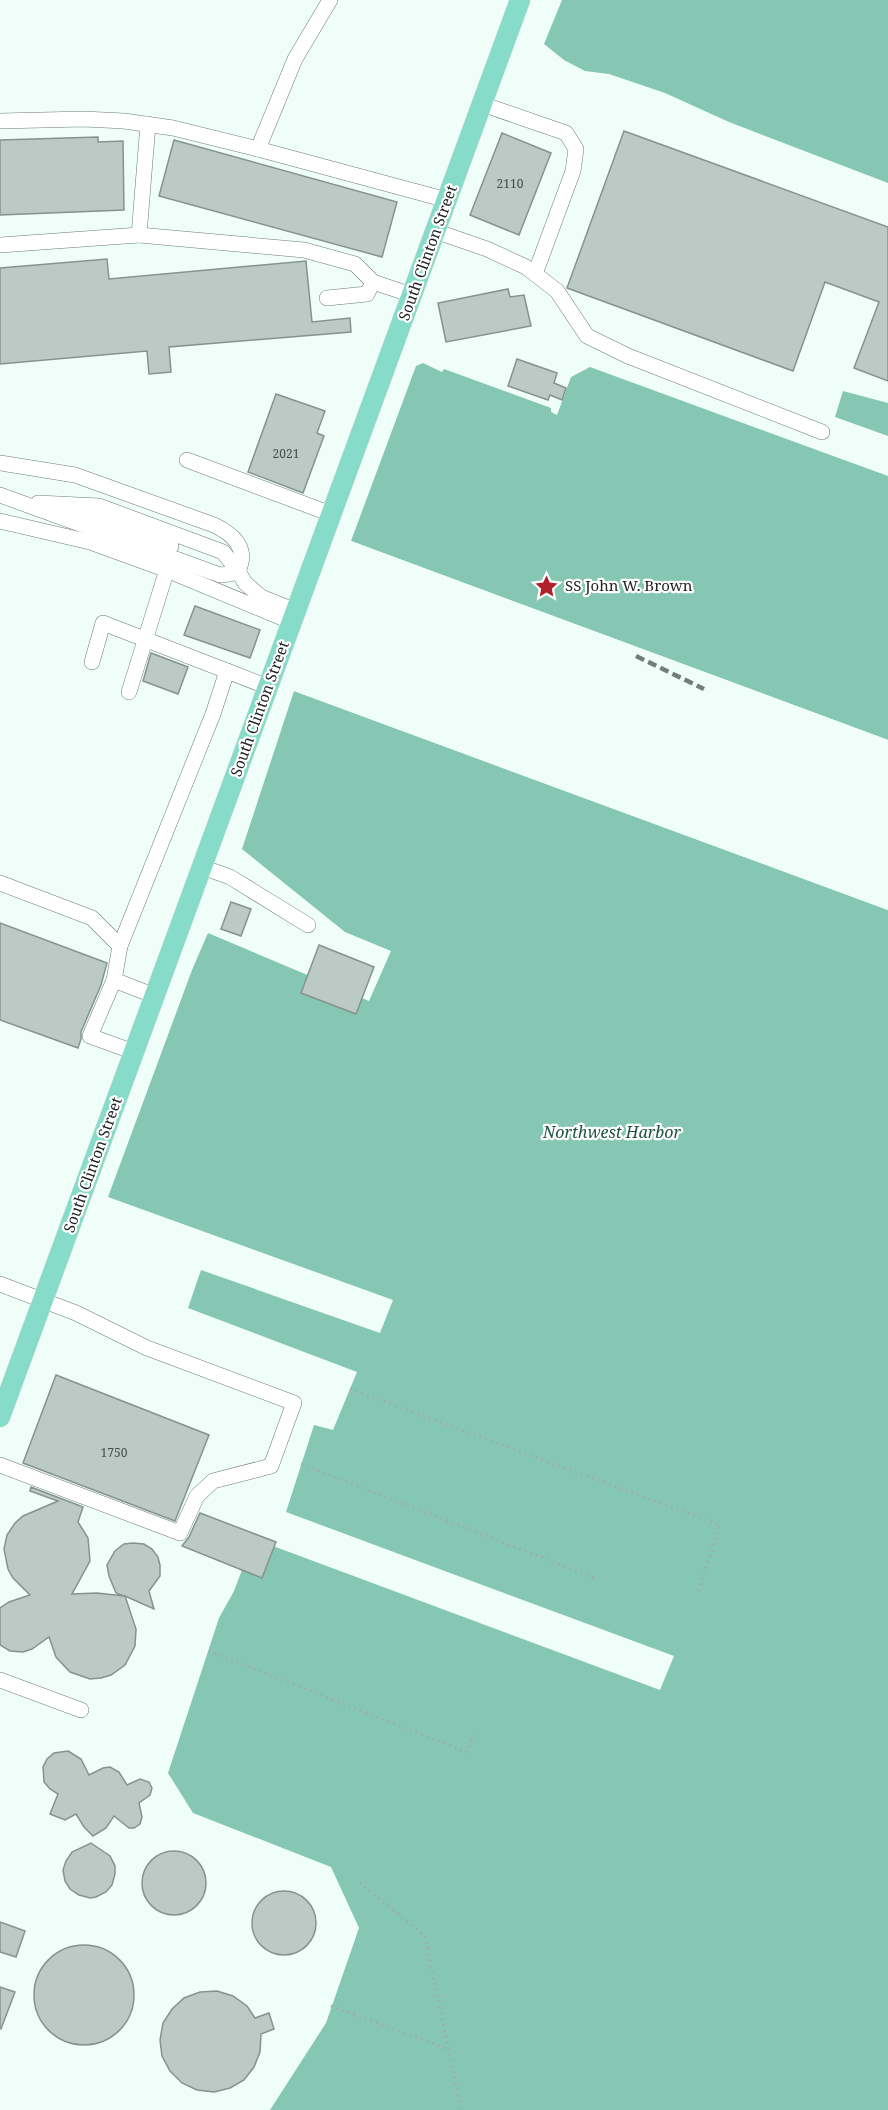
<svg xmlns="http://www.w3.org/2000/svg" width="888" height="2110" viewBox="0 0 888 2110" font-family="'Noto Serif',serif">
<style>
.water{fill:#85c7b3}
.pier{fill:#effef9}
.building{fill:#bccac5;stroke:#85938e;stroke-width:1.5}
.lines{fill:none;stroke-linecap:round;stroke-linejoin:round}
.minor-casing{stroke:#6e7b77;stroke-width:16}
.major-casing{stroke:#dbdcdc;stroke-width:21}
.path{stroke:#a0aca8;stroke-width:3;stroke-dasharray:1.5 4.5;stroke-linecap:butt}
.minor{stroke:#fff;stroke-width:15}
.major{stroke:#86dcc8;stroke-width:20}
.rail{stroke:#747d79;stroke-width:4.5;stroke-dasharray:9 4.5;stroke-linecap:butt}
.labels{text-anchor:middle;stroke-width:4.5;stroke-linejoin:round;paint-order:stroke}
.number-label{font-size:12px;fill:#474e4c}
.street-label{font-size:15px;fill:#202523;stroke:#fff}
.poi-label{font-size:15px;fill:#202523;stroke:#fff;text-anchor:start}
.water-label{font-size:16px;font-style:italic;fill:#1c5244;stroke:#fff}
</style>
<rect width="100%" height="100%" fill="#effef9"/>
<g class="water">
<path d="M562 0H888V183L729 122 665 93 609 74 585 71 564 60 544 44Z"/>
<path d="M423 363 442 372 444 369 551 408V412L557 415 571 377 590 367 888 476V740L351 541 416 366Z"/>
<path d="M843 391 888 403V436L835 417Z"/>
<path d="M294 691 888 910V2110H270L326 2023 359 1928 331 1867 193 1813 168 1773 219 1618 234 1591 242 1570 273 1546 660 1690 674 1656 286 1512 314 1425 333 1430 357 1372 188 1308 201 1270 380 1333 393 1300 108 1197 192 970 208 933 369 1001 391 951 345 932 242 849Z"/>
</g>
<g class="pier">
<path d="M351 541 888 740V743L350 544Z"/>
<path d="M295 688 888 907V910L294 691Z"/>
</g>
<g class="building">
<path d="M624 131 888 227V381L854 368 879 302 825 282 793 371 567 288Z"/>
<path d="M502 133 551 153 519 235 470 215Z"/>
<path d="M98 137V142L123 141 124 210 0 215V140Z"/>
<path d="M174 140 397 202 382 257 159 196Z"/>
<path d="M107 259 109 279 306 261 312 322 350 318 351 332 169 347 171 372 149 374 147 351 0 364V268Z"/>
<path d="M508 289 510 297 524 295 531 326 446 342 438 303Z"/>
<path d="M517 359 557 373 554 383 566 388 562 400 550 395 548 400 508 386Z"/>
<path d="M276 394 325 411 317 433 324 436 303 493 248 472Z"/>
<path d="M195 606 260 630 250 658 184 635Z"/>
<path d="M151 653 188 667 178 694 143 681Z"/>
<path d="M231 902 251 909 241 936 221 929Z"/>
<path d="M0 923 107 963 101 985 81 1032V1039L78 1048 0 1020Z"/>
<path d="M319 945 374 967 356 1014 301 993Z"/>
<path d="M56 1375 209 1435 175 1521 23 1463Z"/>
<path d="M31 1487 83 1507 78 1522 88 1538 90 1561 72 1594 97 1593 124 1596 116 1593 109 1576 107 1565 115 1551 124 1544 133 1543 144 1544 152 1549 158 1557 160 1565V1576L149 1591 154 1609 125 1596 136 1629 135 1646 125 1665 111 1675 101 1678 90 1679 70 1672 56 1657 49 1637 32 1649 23 1652 10 1651 0 1645V1608L9 1602 30 1595 13 1578 8 1569 4 1549 7 1535 15 1523 23 1516 58 1501 30 1491Z"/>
<path d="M200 1513 276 1542 262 1578 182 1546 189 1537Z"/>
<path d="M68 1751 81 1759 89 1775 103 1768 110 1767 119 1772 127 1785 140 1779 149 1782 152 1788 150 1795 139 1803 142 1817 140 1824 134 1828H129L114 1816 106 1828 93 1836 84 1827 76 1814 65 1820 50 1814 58 1794 50 1789 44 1782 43 1767 47 1759 54 1753Z"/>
<path d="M91 1843 110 1856 115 1866V1874L112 1885 106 1892 96 1897 90 1898 79 1895 70 1889 65 1881 63 1870 66 1861 72 1852Z"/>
<circle cx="174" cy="1883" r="32"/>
<circle cx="284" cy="1923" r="32"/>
<path d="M0 1922 25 1931 16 1957 0 1952Z"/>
<circle cx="84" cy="1995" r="50"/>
<path d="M0 1987 15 1992 1 2029 0 2028Z"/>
<path d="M217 1991 233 1996 247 2006 255 2018 269 2013 274 2029 261 2034 260 2052 254 2067 244 2080 230 2088 214 2092 197 2090 182 2083 170 2071 162 2056 160 2040 163 2023 172 2009 184 1998 200 1992Z"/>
</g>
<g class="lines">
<defs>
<g id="minor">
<path d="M482 104 566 133 576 149 573 171 535 274"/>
<path d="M0 121 84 119 124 121 173 128 258 149 447 200"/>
<path d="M258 149 295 59 330 0"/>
<path d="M435 231 487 249 526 267 557 291 587 336 628 356 822 432"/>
<path d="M139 235 304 250 355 264 373 282 412 295"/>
<path d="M0 245 139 235 148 124"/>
<path d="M327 298 367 294 373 282"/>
<path d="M187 460 331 514"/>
<path d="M0 463 75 475 214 525C233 534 249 548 238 571L230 574 220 575 0 495"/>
<path d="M38 503 99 506 223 552 238 571 245 583 261 597 296 611"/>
<path d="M74 516 99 518 171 546"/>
<path d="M0 521 90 542 167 570 292 622"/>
<path d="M92 662 103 623 227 671 213 714 120 946"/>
<path d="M227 671 268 687"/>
<path d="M129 692 169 563"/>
<path d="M202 867 230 877 308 925"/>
<path d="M0 883 92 918 120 946 114 980"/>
<path d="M134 1052 90 1036 114 980 155 996"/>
<path d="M0 1284 76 1313 147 1348 294 1403 271 1466 213 1481 197 1496 180 1533 0 1465"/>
<path d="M0 1680 81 1710"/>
</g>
<path id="major" d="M0 1417 520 0"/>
</defs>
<use href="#minor" class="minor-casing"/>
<use href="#major" class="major-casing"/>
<g class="path">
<path d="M350 1389 720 1525 698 1592"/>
<path d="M301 1464 597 1579"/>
<path d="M209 1651 466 1752 474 1735"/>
<path d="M360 1883 425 1936 461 2110"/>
<path d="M331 2006 448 2049"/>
</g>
<use href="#minor" class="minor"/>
<use href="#major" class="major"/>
<path class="rail" d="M636 656 704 689"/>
</g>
<defs>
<symbol id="sight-bare" viewBox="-9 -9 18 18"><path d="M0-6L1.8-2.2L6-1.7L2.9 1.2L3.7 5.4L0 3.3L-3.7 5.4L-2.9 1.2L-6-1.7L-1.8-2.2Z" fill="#b11f2b" stroke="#fff" stroke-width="2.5" paint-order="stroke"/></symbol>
</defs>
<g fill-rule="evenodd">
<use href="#sight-bare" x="530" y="570" width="33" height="33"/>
</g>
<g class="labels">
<g class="number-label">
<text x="510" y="188">2110</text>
<text x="286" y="458">2021</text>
<text x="114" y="1457">1750</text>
</g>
<g class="street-label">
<text transform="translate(428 253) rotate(-70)" y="5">South Clinton Street</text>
<text transform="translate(260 709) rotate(-70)" y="5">South Clinton Street</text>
<text transform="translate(93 1165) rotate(-70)" y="5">South Clinton Street</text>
</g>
<g class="poi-label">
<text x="565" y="591">SS John W. Brown</text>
</g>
<g class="water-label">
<text x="612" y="1138">Northwest Harbor</text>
</g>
</g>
</svg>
